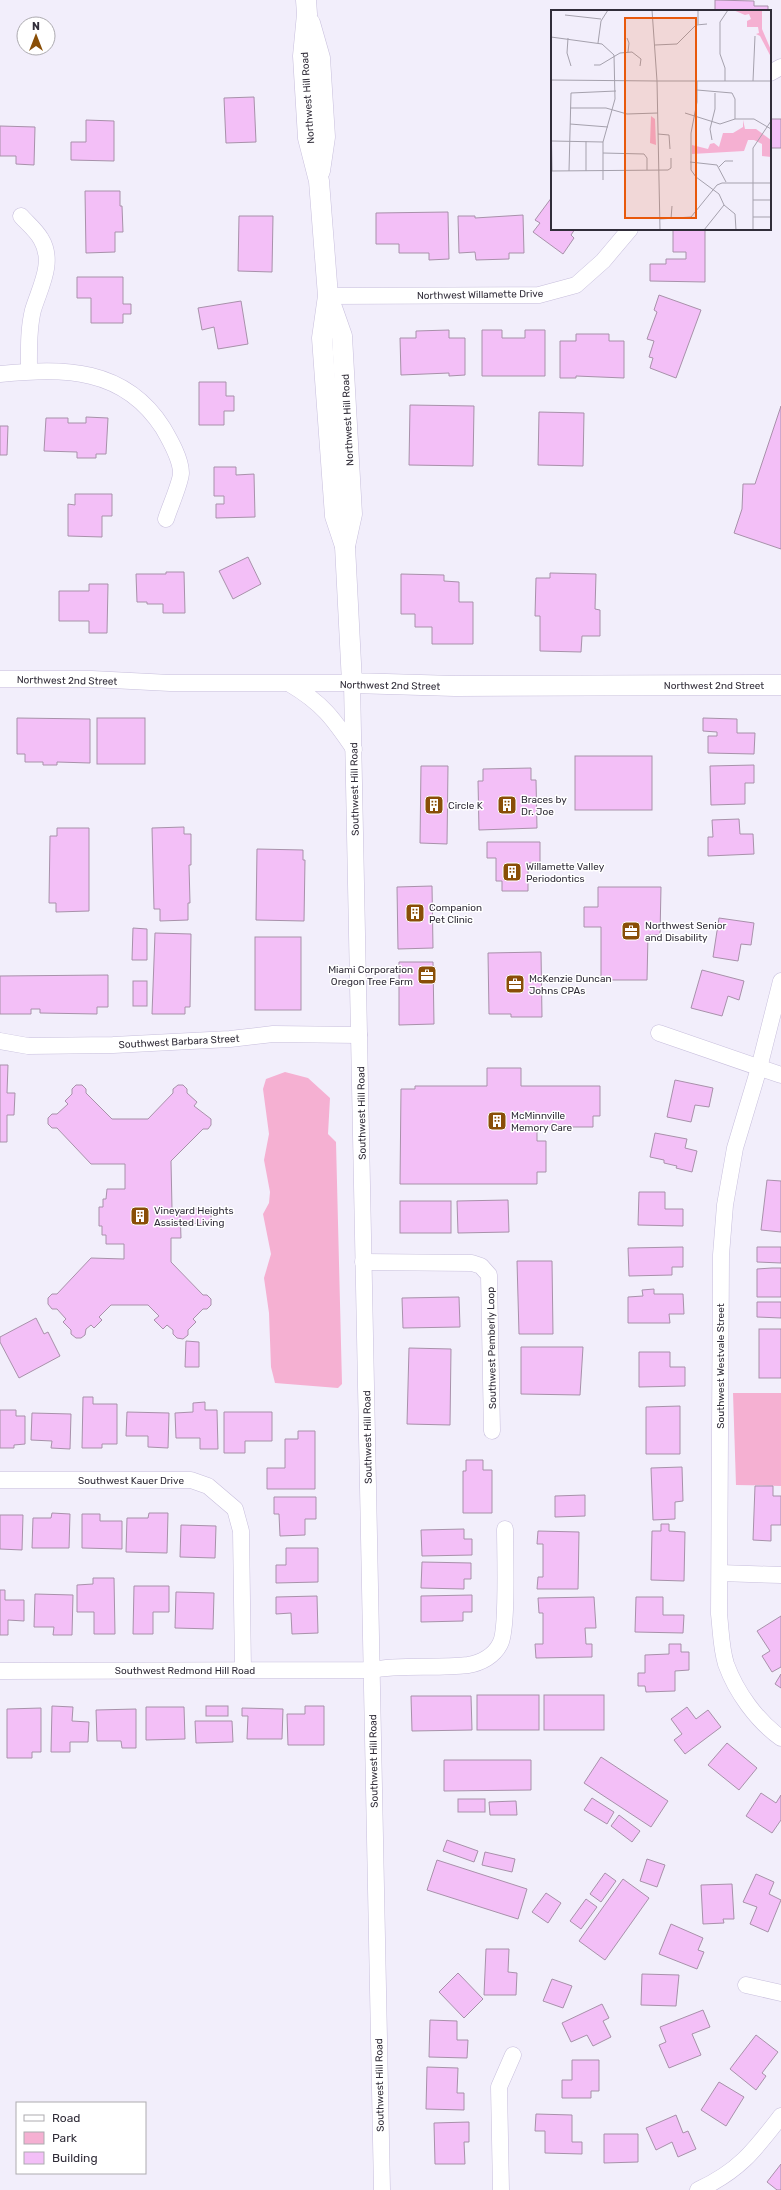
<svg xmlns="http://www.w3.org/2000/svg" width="781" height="2190" viewBox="0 0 781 2190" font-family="Rubik,sans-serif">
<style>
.green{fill:#f5b0d2}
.building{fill:#f3bff7;stroke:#a891aa}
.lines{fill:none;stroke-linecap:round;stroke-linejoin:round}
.minor-casing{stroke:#c7bedc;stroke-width:17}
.major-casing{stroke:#c7bedc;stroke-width:21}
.minor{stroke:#fff;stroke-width:16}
.major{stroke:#fff;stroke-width:20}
.labels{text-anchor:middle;stroke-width:3;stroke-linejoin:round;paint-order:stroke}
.street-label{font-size:10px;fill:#312d39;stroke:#fff}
.poi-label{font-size:10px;fill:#312d39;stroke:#fff;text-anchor:start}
.inset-road{fill:none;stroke:#a5a1ad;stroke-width:1}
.view{fill:#e8590c;fill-opacity:0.15;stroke:#e8590c;stroke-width:2}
.inset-edge{fill:none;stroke:#312d39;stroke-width:2}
</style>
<rect width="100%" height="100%" fill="#f2eefb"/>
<g class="green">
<path d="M285 1072 308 1078 330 1098 328 1134 336 1142 342 1384 338 1388 275 1383 271 1367 269 1313 264 1278 271 1254 263 1214 269 1203 270 1192 264 1160 269 1134 263 1089 266 1079Z"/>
<path d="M733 1393H781V1486L736 1485Z"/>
</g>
<g class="building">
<path d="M715 0 754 1V6H768V11H715Z"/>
<path d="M254 97 256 142 226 143 224 98Z"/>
<rect x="770" y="119" width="11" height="29"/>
<path d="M86 120 114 121V161L71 160V142H86Z"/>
<path d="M0 126 35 127 34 165 16 164V156H0Z"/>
<path d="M85 191H120V206H122L123 232H115V252L86 253Z"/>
<path d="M552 197V229H575L571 235 574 238 563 254 533 232 540 223 535 220Z"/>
<path d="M448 212 449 259 429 260V253H399V244H376V213Z"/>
<path d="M523 215 524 253H509V259L476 260 475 252 459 253 458 216H475V218Z"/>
<path d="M239 216H273L272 272 238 271Z"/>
<path d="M673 229H705V282L650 281V264H666V259H686V252H673Z"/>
<path d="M77 277H123V304H131V314H123V323H91V298H77Z"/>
<path d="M659 295 701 310 676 378 650 368 653 358 649 357 654 341 647 339 657 312 654 310Z"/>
<path d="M241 301 248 344 218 349 214 327 202 330 198 308Z"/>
<path d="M449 330V338H465V375L449 376V373L401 375 400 338H416V331Z"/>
<path d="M482 330H502V338H525V330H545V376H482Z"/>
<path d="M576 334H609V341H624V378L576 376V378H560V341H576Z"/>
<path d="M199 382H226V396H234V411H224V425H199Z"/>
<path d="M410 405 474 406 473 466 409 465Z"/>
<path d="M781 406V549L734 533 742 509 743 484H755Z"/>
<path d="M539 412 584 413 583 466 538 465Z"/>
<path d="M86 417 108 418 106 454H96V458H77V452L44 451 46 418H68V423H86Z"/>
<path d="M0 426H8L7 455H0Z"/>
<path d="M214 467H236V475L254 474 255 517 216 518V504H224V496H214Z"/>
<path d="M75 494H112V516H102V537L68 536V504L75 505Z"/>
<path d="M248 557 261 584 233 599 219 571Z"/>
<path d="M166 572H184L185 613H163V604H147V602H137L136 574H166Z"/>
<path d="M550 573 596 574 595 609 600 610V636H582L581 652 540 651V616H535L536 578H550Z"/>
<path d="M401 574 444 575V581L459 582V602H473V644H432V627H415V614H401Z"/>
<path d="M89 584H108L107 633H89V621H59V591H89Z"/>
<path d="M17 718 90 719V763L57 762V765H43V762H25V754H17Z"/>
<rect x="97" y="718" width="48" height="46"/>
<path d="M703 718 737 719V733H755L754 754 708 753V736H717V732L703 731Z"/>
<rect x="575" y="756" width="77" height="54"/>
<path d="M754 765V783H745V804L711 805 710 766Z"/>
<path d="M421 766H448L447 844 420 843Z"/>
<path d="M531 768V780H536L537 828 479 830 478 781H483V769Z"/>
<path d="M739 819 740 834H753L754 854 708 856V837H713L712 820Z"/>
<path d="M184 827V834H191V865H189L190 903H188V920L160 921V909H154L152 828Z"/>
<path d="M57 828H89V911L56 912V903H49L50 836H57Z"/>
<path d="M487 842H540V863H528V891H502V881H496V858H487Z"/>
<path d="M257 849 303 850V860H305L304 921 256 920Z"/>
<path d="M432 886 433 948 398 949 397 887Z"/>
<path d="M598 887H661L660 935H648L647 980H601V927H584V907H598Z"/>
<path d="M719 918 754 923 751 945 741 944 738 961 713 957Z"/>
<path d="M133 928 147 929V960H132Z"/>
<path d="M155 933 191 934 190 1007H185V1014H152Z"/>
<rect x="255" y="937" width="46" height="73"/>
<path d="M541 952 542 1017H511V1014H489L488 953Z"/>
<path d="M399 962H433L434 1024 399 1025Z"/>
<path d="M702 970 744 981 739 1000 728 996 722 1016 691 1008Z"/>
<path d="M108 975V1007H97V1014L40 1013V1009H31V1014H0V976Z"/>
<rect x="133" y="981" width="14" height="25"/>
<path d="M0 1065H8L7 1093H15L14 1115H7V1142H0Z"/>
<path d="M487 1068H521V1086H600V1116H593V1127H537V1141H546V1172H537V1184H400L401 1089H415V1086H487Z"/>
<path d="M675 1080 713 1088 709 1107 695 1105 691 1122 667 1117Z"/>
<path d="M76 1085H82L86 1089V1093L112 1119H148L173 1093V1089L178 1085H183L187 1089V1093L197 1102 194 1106 211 1119V1125L208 1129H203L171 1161 172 1209H180L181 1238H171V1262L203 1295H207L211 1299V1305L207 1309H203L193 1319 196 1322 188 1330V1335L183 1339 177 1338 173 1334V1330L167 1325 163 1329 154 1320 159 1316 148 1305H111L99 1317 102 1320 94 1328 91 1325 86 1329 85 1335 81 1338H76L71 1334V1330L63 1322 66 1319 57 1309H52L48 1304V1298L52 1294H57L91 1258 124 1259V1244H106V1235H102V1226H99V1207H103V1199H106L107 1189H125V1164H91L57 1128H52L48 1124V1118L52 1114H57L68 1104 65 1101 72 1094V1089Z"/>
<path d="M655 1133 687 1139 685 1148 697 1151 692 1172 676 1168 677 1166 664 1163V1160L650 1157Z"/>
<path d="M767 1180 781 1181V1232L761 1230Z"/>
<path d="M639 1192H665V1209H683V1226L638 1225Z"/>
<path d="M508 1200 509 1232 458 1233 457 1201Z"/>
<rect x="400" y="1201" width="51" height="32"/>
<path d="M180 1209H211V1223L180 1224Z"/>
<path d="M683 1247V1267H672V1275L629 1276 628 1248Z"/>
<path d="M757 1247H781V1263L757 1262Z"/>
<path d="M517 1261H552L553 1334H519Z"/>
<path d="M772 1268H781V1297H757V1269Z"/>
<path d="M654 1289V1294H683L684 1314H669L670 1323H628V1297L643 1296 642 1290Z"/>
<path d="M459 1297 460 1327 403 1328 402 1298Z"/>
<path d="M757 1302H781V1318L757 1317Z"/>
<path d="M36 1318 44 1334 48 1332 60 1356 19 1378 0 1342V1337Z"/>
<rect x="759" y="1329" width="22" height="49"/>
<path d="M186 1341 199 1342V1367H185Z"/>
<path d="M521 1347H583L580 1395 521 1394Z"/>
<path d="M409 1348 451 1349 450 1425 407 1424Z"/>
<path d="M639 1352H670V1367H685V1386L639 1387Z"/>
<path d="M83 1397H93V1404H117V1444H102V1448H82Z"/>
<path d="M205 1402V1410H217L218 1449H200V1438H176L175 1413 193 1412V1403Z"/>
<path d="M680 1406V1454H646V1407Z"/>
<path d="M0 1410H16V1416H25V1444L14 1445V1448H0Z"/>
<path d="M127 1412 169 1413 168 1448 148 1447V1436H126Z"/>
<path d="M224 1412H272V1441H245V1453H224Z"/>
<path d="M32 1413 71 1414 70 1449 51 1448 52 1441 31 1440Z"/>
<path d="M298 1431H315V1489H267V1468H285V1439H298Z"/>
<path d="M466 1460H483V1470H492V1513H463V1471H466Z"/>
<path d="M682 1467 683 1501 675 1502V1519L653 1520 651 1468Z"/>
<path d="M755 1486H773V1496H781V1525H771V1541L753 1540Z"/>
<path d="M585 1495V1516L555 1517V1496Z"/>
<path d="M274 1497H316V1519H305V1535L280 1536 279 1514H274Z"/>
<path d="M52 1513 70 1514 69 1548H32L33 1518H51Z"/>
<path d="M149 1513H168L167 1553 126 1552 127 1518H148Z"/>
<path d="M82 1514H100V1521H122V1549L82 1548Z"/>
<path d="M0 1515H23L22 1550 0 1549Z"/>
<path d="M661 1524H669V1531L685 1532 684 1581 651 1580 652 1531H661Z"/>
<path d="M181 1525 216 1526 215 1558 180 1557Z"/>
<path d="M464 1529V1539H472V1555L422 1556 421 1530Z"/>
<path d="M538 1531 579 1532 578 1589H537L538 1577H543V1544H537Z"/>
<path d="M286 1548H318V1582L276 1583V1565H286Z"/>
<path d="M422 1562 471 1563V1579H464V1589L421 1588Z"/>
<path d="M93 1578H114L115 1634H94V1612H77V1585L93 1584Z"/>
<path d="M134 1586H169V1612H153V1634H133Z"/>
<path d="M0 1590H5V1600H24V1621L8 1620V1635H0Z"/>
<path d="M176 1592 214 1593 213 1629 175 1628Z"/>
<path d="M35 1594 73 1595 72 1635H53L54 1627H34Z"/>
<path d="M472 1595V1612H463V1621L421 1622V1596Z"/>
<path d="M317 1596 318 1633 292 1634 291 1613 276 1614V1597Z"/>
<path d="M594 1597 596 1628H585L586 1644H592V1657L536 1658 535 1644H543V1613H539L538 1598Z"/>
<path d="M636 1597H663V1615H684L683 1633 635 1632Z"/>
<path d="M781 1616V1667L772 1672 762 1656 770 1651 757 1631Z"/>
<path d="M669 1644H681V1652H689V1670L675 1671V1691L646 1692 645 1686H638V1673H645V1655L669 1654Z"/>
<path d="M781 1674V1688L775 1684Z"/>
<rect x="477" y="1695" width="62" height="35"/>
<rect x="544" y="1695" width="60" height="35"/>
<path d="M411 1696H471L472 1730 412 1731Z"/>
<path d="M52 1706 73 1707 72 1721 89 1722 88 1742H70V1752H51Z"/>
<rect x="206" y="1706" width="22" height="10"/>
<path d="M305 1706H324V1745H288L287 1714H305Z"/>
<path d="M146 1707H184L185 1739 146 1740Z"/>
<path d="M687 1707 696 1719 708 1710 721 1727 685 1754 674 1740 682 1734 671 1719Z"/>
<path d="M41 1708V1752H32V1758H7V1709Z"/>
<path d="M242 1708 283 1709 282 1739H247L248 1716H242Z"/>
<path d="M136 1709V1748H122L121 1741H97L96 1710Z"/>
<path d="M195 1721H232L233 1742 196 1743Z"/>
<path d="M727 1743 757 1768 739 1790 708 1765Z"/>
<path d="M601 1757 668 1801 651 1827 584 1783Z"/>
<path d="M444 1760H531V1790L444 1791Z"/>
<path d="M761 1793 776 1803 781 1795V1820L772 1833 746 1816Z"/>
<path d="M592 1798 614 1812 607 1824 584 1810Z"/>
<rect x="458" y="1799" width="27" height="13"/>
<path d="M516 1801 517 1815H490L489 1802Z"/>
<path d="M619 1815 640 1831 632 1842 611 1826Z"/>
<path d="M447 1840 478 1851 474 1862 443 1851Z"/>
<path d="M485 1852 515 1859 512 1872 482 1865Z"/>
<path d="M647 1859 665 1865 657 1887 640 1881Z"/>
<path d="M437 1860 527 1889 518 1919 427 1890Z"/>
<path d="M605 1873 616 1881 601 1902 590 1894Z"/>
<path d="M756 1874 774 1882 769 1894 781 1900 768 1932 750 1924 757 1907 743 1902Z"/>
<path d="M623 1879 649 1898 605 1960 579 1941Z"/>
<path d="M732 1884 734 1919H723L724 1923 703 1924 701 1885Z"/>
<path d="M546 1893 561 1903 548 1923 532 1912Z"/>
<path d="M586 1899 597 1907 581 1929 570 1921Z"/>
<path d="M671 1924 703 1938 698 1950 704 1952 697 1969 659 1954Z"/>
<path d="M486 1949H509L508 1972 517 1973 516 1995H484Z"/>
<path d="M458 1973 483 1999 464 2018 439 1992Z"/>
<path d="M642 1974 679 1975 676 2006 641 2005Z"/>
<path d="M552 1979 572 1986 563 2008 543 2001Z"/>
<path d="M602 2004 609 2018 603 2021 611 2037 593 2046 587 2035 571 2042 562 2023Z"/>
<path d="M703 2010 710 2027 692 2034 701 2055 669 2068 659 2045 666 2042 660 2027Z"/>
<path d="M430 2020 457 2021V2040H468L467 2058 429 2057Z"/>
<path d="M756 2035 778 2052 762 2073 766 2076 756 2090 730 2069Z"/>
<path d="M572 2060H599V2091H591V2098H562V2080H572Z"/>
<path d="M427 2067 458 2068 457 2093H464V2110L426 2109Z"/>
<path d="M719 2082 744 2097 726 2126 701 2110Z"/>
<path d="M536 2114 572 2115V2142H582V2154L545 2153V2131H535Z"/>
<path d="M676 2115 683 2133 688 2131 696 2149 678 2157 672 2142 656 2150 646 2128Z"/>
<path d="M469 2122V2142H464L465 2164H435L434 2123Z"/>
<path d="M604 2134H638V2162L604 2163Z"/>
<path d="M781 2164V2190H777L767 2182Z"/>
</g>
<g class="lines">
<defs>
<g id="minor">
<path d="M770 73 781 67"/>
<path d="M21 216C27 223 36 230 41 239 55 262 40 287 33 310 28 330 29 351 29 371"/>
<path d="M328 296 539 295 576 285 603 261 630 229"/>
<path d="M0 374C64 368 124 367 163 428 170 440 181 459 181 473 181 482 169 509 166 519"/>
<path d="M0 679H92L170 683H352L382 2190"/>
<path d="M290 684C322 703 333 718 354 749"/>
<path d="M781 981 759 1068 735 1148 725 1205 721 1255 719 1614C721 1631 721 1648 726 1664 736 1692 757 1721 781 1738"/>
<path d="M659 1033 781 1075"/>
<path d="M0 1041 28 1046 113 1045 230 1039 273 1034 359 1035"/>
<path d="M363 1262 472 1263 481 1266 489 1275 492 1431"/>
<path d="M0 1480H191L208 1486 235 1509 241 1531 243 1670"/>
<path d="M720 1573 781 1575"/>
<path d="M0 1671 371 1670C403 1664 436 1669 468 1665 481 1663 494 1656 500 1644 508 1631 505 1550 505 1529"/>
<path d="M746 1985 781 1993"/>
<path d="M501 2190 499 2087 513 2055"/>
<path d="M698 2190C739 2171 754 2151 781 2116"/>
</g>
<g id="major">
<path d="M306 0 307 14 303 56 308 138 319 181 328 296 322 338 335 516 345 546 352 683 455 686 781 685"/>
<path d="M310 23 320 58 325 137 320 171"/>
<path d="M329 299 342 336 352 514 345 546"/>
</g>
</defs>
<use href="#minor" class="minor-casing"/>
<use href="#major" class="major-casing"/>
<use href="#minor" class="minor"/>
<use href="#major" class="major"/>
</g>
<defs>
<symbol id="building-square" viewBox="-11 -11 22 22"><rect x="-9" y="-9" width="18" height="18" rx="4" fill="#894e07" stroke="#fff"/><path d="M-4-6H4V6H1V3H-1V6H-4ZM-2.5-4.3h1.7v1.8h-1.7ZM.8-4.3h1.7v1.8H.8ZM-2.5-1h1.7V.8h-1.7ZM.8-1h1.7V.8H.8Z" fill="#fff"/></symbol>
<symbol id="office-square" viewBox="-11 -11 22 22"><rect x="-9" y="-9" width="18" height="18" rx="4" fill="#894e07" stroke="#fff"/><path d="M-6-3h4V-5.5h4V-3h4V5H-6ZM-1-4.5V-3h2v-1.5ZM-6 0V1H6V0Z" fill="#fff"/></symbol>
</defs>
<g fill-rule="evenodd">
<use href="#building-square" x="423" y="794" width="22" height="22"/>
<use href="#building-square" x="496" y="794" width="22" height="22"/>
<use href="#building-square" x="501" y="861" width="22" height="22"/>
<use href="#building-square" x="404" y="902" width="22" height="22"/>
<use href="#office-square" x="620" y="920" width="22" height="22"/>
<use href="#office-square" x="416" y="964" width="22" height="22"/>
<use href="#office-square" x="504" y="973" width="22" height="22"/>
<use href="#building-square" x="486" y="1110" width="22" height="22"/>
<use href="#building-square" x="129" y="1205" width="22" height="22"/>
</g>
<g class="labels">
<g class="street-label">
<text transform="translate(307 98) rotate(-94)" y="4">Northwest Hill Road</text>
<text transform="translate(480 294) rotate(-1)" y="4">Northwest Willamette Drive</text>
<text transform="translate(347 420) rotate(-93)" y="4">Northwest Hill Road</text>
<text transform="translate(67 680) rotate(1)" y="4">Northwest 2nd Street</text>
<text transform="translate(390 685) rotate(1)" y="4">Northwest 2nd Street</text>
<text x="714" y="689">Northwest 2nd Street</text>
<text transform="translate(354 789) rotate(-91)" y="4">Southwest Hill Road</text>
<text transform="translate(179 1041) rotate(-3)" y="4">Southwest Barbara Street</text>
<text transform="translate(361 1113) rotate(-91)" y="4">Southwest Hill Road</text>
<text transform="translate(491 1348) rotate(-91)" y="4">Southwest Pemberly Loop</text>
<text transform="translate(720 1366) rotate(-90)" y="4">Southwest Westvale Street</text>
<text transform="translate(367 1437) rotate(-91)" y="4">Southwest Hill Road</text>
<text x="131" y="1484">Southwest Kauer Drive</text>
<text x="185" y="1674">Southwest Redmond Hill Road</text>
<text transform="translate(373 1761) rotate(-91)" y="4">Southwest Hill Road</text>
<text transform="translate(379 2085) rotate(-91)" y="4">Southwest Hill Road</text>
</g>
<g class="poi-label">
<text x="521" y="803">Braces by<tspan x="521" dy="12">Dr. Joe</tspan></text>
<text x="448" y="809">Circle K</text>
<text x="526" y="870">Willamette Valley<tspan x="526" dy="12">Periodontics</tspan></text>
<text x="429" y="911">Companion<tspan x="429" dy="12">Pet Clinic</tspan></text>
<text x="645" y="929">Northwest Senior<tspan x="645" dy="12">and Disability</tspan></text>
<text x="413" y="973" text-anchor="end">Miami Corporation<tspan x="413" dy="12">Oregon Tree Farm</tspan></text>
<text x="529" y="982">McKenzie Duncan<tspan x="529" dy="12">Johns CPAs</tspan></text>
<text x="511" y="1119">McMinnville<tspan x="511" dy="12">Memory Care</tspan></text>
<text x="154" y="1214">Vineyard Heights<tspan x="154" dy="12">Assisted Living</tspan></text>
</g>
</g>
<g transform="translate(551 10)">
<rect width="220" height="220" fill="#f2eefb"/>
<path d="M182 0H211V19L220 40V47L209 26 205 24 208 23 207 17H196V11L200 9 198 4 194 5ZM100 106 104 109 105 135 99 133ZM192 110 194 119H205L220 130V147L211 146V134L203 130H197L193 141 141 144V135L157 139 159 134 163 133 168 137 172 123H182L192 117Z" fill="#f5b0d2"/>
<path class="inset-road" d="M74 0H99M101 0 106 71H220M147 0V14M220 0V16M14 5 50 9M0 27 51 34 63 45 64 89 52 132V170M17 28 16 43 20 56M76 28 78 33 77 42M47 33 50 11 57 0M104 35 126 34 145 15 156 14M43 55H49L69 43 81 42 90 49 89 56M0 70 106 71 109 220M146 71V92L140 123V160L145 167 168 184 173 195 184 204 185 220M174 71V58L169 44V12L177 0M202 71 204 26M146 80 181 83 184 89V109M19 98H55L76 104 107 103M134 103 169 114 184 109H203L220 119M0 104 1 161M19 114 57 117M107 124 118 125 119 139M161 130 159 119 164 99V83M1 131 52 132M35 131V161M52 143 93 144 96 148V160M139 152 166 155 175 172M168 157 174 151H182M0 161 117 160 120 158V148M18 161 20 83 65 81M202 190H220M202 207H220M109 209 140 207 166 175 171 173H220M120 209 121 196M153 220 173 195M202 220V138L220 111"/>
<path class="view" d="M74 8H145V208H74Z"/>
<rect width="220" height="220" class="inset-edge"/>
</g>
<rect x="16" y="2102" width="130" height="72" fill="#ffffff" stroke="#adabb0"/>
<rect x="24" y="2115" width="20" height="6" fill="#ffffff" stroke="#adabb0"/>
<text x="52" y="2122" font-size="12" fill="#312d39">Road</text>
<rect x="24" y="2132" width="20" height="12" fill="#f5b0d2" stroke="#adabb0"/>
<text x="52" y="2142" font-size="12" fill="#312d39">Park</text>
<rect x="24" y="2152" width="20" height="12" fill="#f3bff7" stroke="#adabb0"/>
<text x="52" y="2162" font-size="12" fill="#312d39">Building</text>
<g transform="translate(36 36)"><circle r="19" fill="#ffffff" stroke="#adabb0"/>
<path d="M0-3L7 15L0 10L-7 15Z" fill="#894e07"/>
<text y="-6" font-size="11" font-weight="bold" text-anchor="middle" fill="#312d39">N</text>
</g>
</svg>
